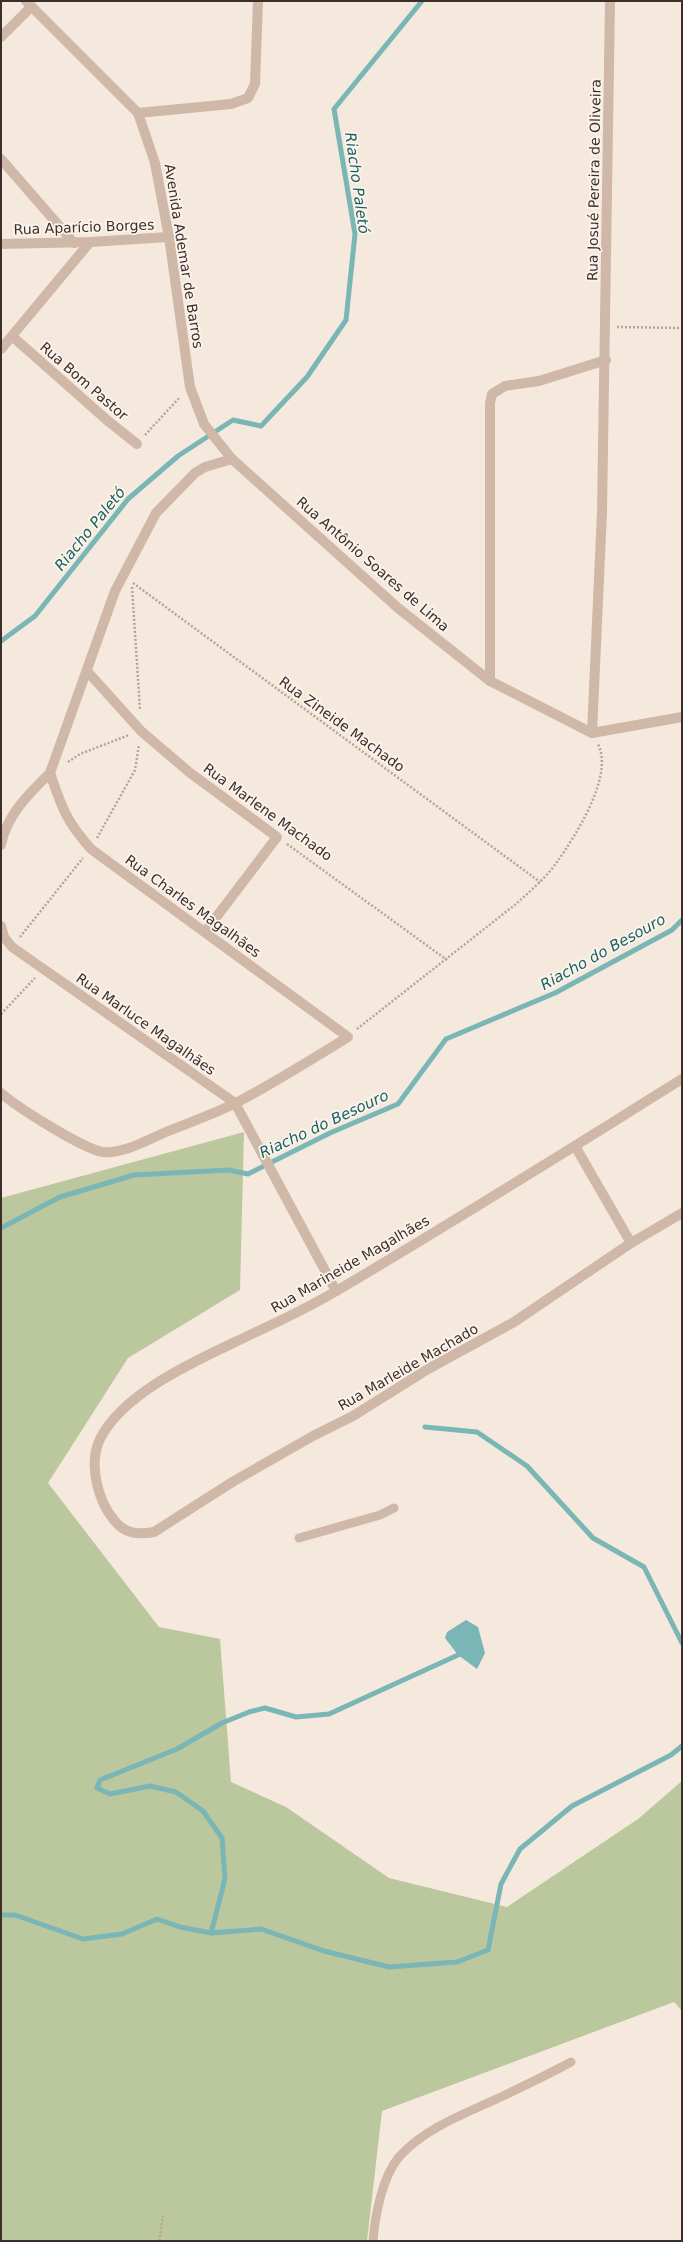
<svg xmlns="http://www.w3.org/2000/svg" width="683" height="2242" viewBox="0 0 683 2242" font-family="'DejaVu Sans',sans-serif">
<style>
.green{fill:#bbc79c}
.water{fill:#7ab6b5}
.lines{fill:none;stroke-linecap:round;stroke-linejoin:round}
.stream{stroke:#7ab6b5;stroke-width:5}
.path{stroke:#bba292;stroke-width:2.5;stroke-dasharray:2 2;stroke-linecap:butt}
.lane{stroke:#cfb8a8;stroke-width:9}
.street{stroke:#cfb8a8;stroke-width:10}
.labels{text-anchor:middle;stroke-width:3.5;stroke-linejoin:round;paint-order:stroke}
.street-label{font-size:14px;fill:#3c2e29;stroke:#fcf4ec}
.water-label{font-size:15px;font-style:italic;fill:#196262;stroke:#fcf4ec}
</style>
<rect width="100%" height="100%" fill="#f5e9de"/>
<path class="green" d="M244 1132 240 1290 128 1358 48 1483 159 1627 220 1639 231 1782 286 1807 389 1878 507 1907 638 1819 682 1781V2011L674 2002 382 2111 367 2241H1V1198Z"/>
<path class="water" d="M466 1620 478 1627 485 1653 477 1669 458 1655 445 1638 447 1632Z"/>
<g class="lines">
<g class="stream">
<path d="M1 641 35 616 128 499 178 456 233 420 261 426 307 377 346 320 355 234 334 109 422 1"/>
<path d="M1 1228 60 1197 134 1175 228 1170 248 1174 330 1133 398 1104 446 1039 555 993 672 930 682 920"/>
<path d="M425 1427 477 1432 527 1466 593 1538 644 1567 682 1643"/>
<path d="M1 1915H15L83 1939 122 1934 157 1919 180 1927 211 1933 261 1929 324 1951 389 1967 457 1962 488 1950 501 1884 520 1849 572 1806 671 1755 682 1746"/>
<path d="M211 1933 225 1879 222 1838 203 1811 176 1792 150 1786 110 1794 97 1788 100 1780 177 1749 222 1723 249 1712 265 1708 296 1717 329 1714 458 1655"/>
</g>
<g class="path">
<path d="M617 327 682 328"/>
<path d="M145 435 180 397"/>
<path d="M133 583 540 882"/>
<path d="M132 587 140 710"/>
<path d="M68 762 80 754 129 735"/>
<path d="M97 838 135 770 139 745"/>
<path d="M287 844 447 960"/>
<path d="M20 937 83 858"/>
<path d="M1 1014 35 978"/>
<path d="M357 1029 516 904C530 891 546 878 557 862 576 835 614 776 598 744"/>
<path d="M159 2241 163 2216"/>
</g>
<g class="lane">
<path d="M299 1538 380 1515 394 1508"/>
<path d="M373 2241C375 2216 382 2177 399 2157 426 2127 467 2113 503 2096 526 2085 549 2074 571 2062"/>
</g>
<g class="street">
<path d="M26 1 138 113 155 163 169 237 190 387 204 424 232 459 398 608 490 681 592 733 682 717"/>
<path d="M1 37 31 7"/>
<path d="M138 113 231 104 248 98 255 84 258 1"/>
<path d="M1 159 74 243"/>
<path d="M1 244 90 242 169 237"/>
<path d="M13 337 108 421 137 444"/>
<path d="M1 349 90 242"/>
<path d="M87 671 141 731 189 772 277 837 205 932"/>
<path d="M490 681V403L492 394 505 386 539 381 606 360"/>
<path d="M592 733 602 512 610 1"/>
<path d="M1 845C6 816 30 792 50 773L115 591 156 513 195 473 205 467 232 459"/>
<path d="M1 926 4 937 12 947 235 1103 336 1291"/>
<path d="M682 1079C568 1150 454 1222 338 1290 311 1306 282 1320 254 1333 205 1357 125 1389 100 1439 88 1464 98 1501 114 1520 125 1534 138 1535 154 1532L234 1481 313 1436 353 1416 428 1369 514 1322 631 1243 682 1213"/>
<path d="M1 1093C17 1107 83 1149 103 1152 124 1154 147 1140 166 1132 189 1123 213 1114 236 1103 274 1083 311 1060 348 1037L91 849C66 821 62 808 50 773"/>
<path d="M575 1146 631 1243"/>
</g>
</g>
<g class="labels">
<g class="street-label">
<text transform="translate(594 180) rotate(-89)" y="5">Rua Josué Pereira de Oliveira</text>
<text transform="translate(84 227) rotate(-2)" y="5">Rua Aparício Borges</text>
<text transform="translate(184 256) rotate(81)" y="5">Avenida Ademar de Barros</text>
<text transform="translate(84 381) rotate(41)" y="5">Rua Bom Pastor</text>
<text transform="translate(373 564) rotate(41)" y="5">Rua Antônio Soares de Lima</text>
<text transform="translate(342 724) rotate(36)" y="5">Rua Zineide Machado</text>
<text transform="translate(268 812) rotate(36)" y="5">Rua Marlene Machado</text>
<text transform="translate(193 906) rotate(36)" y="5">Rua Charles Magalhães</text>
<text transform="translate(146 1024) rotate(35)" y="5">Rua Marluce Magalhães</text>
<text transform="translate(350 1264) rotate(-30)" y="5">Rua Marineide Magalhães</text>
<text transform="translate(408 1367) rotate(-30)" y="5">Rua Marleide Machado</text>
</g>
<g class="water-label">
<text transform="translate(357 183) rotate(82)" y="5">Riacho Paletó</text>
<text transform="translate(90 529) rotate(-51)" y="5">Riacho Paletó</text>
<text transform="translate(603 952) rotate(-29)" y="5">Riacho do Besouro</text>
<text transform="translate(324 1124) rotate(-25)" y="5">Riacho do Besouro</text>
</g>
</g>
<rect width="683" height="2242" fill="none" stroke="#3c2e29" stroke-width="4"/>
</svg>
